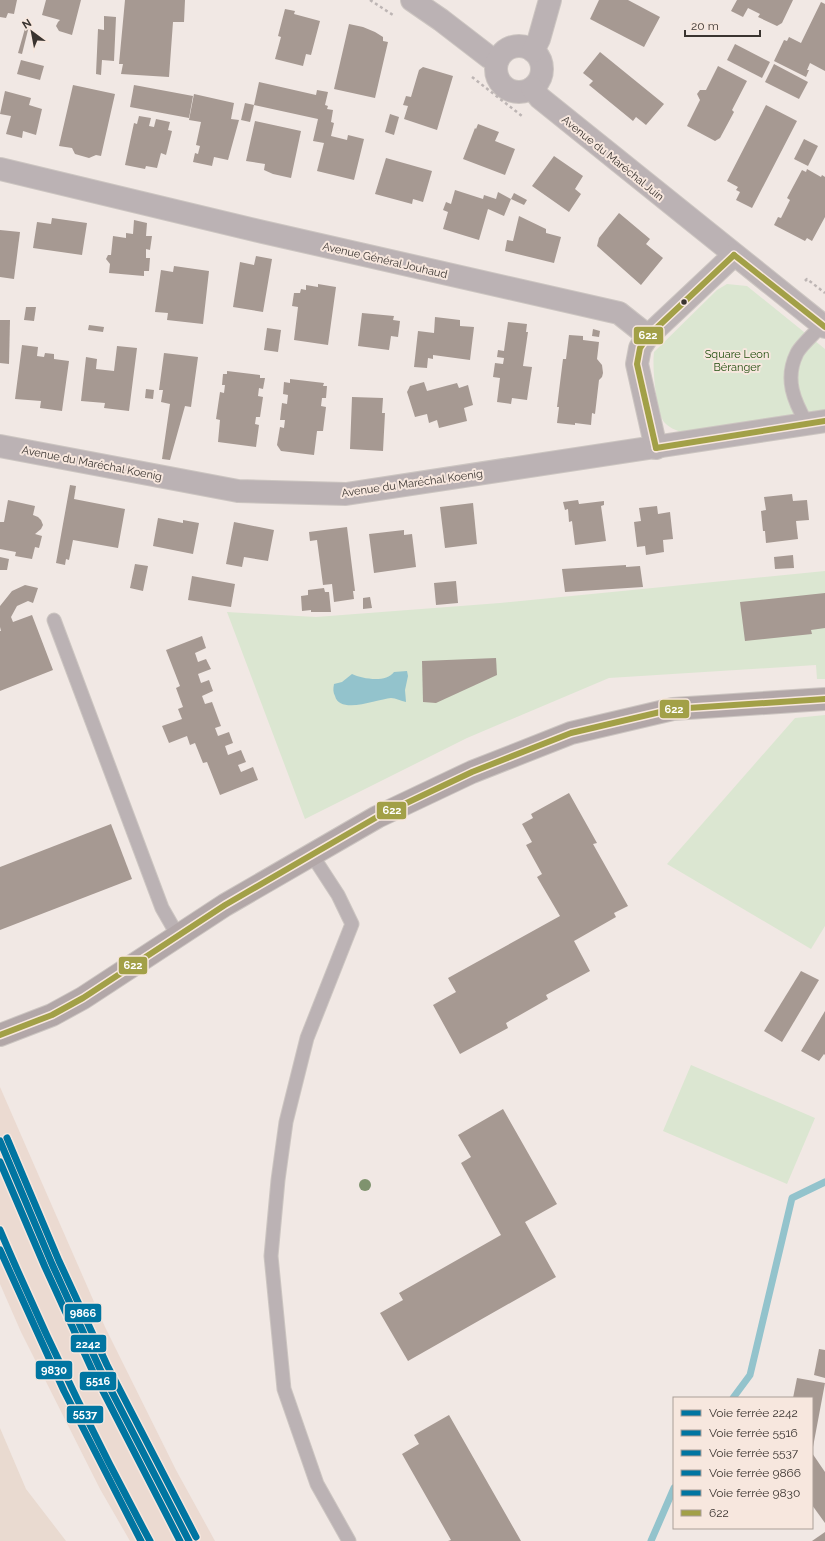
<svg xmlns="http://www.w3.org/2000/svg" width="825" height="1541" viewBox="0 0 825 1541" font-family="Raleway,sans-serif">
<style>
.built{fill:#ebdad1}
.education{fill:#e9dad0}
.green{fill:#dbe6d1}
.water{fill:#93c3cc}
.lines{fill:none;stroke-linecap:round;stroke-linejoin:round}
.stream{stroke:#93c3cc;stroke-width:7}
.building{fill:#a69992}
.lane-casing{stroke:#ccc5c1;stroke-width:15}
.street-casing{stroke:#ccc5c1;stroke-width:24}
.secondary-casing{stroke:#ccc5c1;stroke-width:24}
.path{stroke:#bdb5b4;stroke-width:2.5;stroke-dasharray:3 3;stroke-linecap:butt}
.lane{stroke:#bbb2b4;stroke-width:13}
.street{stroke:#bbb2b4;stroke-width:22}
.secondary{stroke:#b2a7a8;stroke-width:22}
.bus-1-casing{stroke:#f7e7de;stroke-width:9}
.bus-1{stroke:#a2a047;stroke-width:6}
.rail-1-casing{stroke:#f7e7de;stroke-width:10}
.rail-2-casing{stroke:#f7e7de;stroke-width:10}
.rail-3-casing{stroke:#f7e7de;stroke-width:10}
.rail-4-casing{stroke:#f7e7de;stroke-width:10}
.rail-5-casing{stroke:#f7e7de;stroke-width:10}
.rail-1{stroke:#0075a1;stroke-width:7}
.rail-2{stroke:#0075a1;stroke-width:7}
.rail-3{stroke:#0075a1;stroke-width:7}
.rail-4{stroke:#0075a1;stroke-width:7}
.rail-5{stroke:#0075a1;stroke-width:7}
.tree{fill:#7f936e}
.bus-dot{fill:#3a3430;stroke:#f7e7de;stroke-width:1.5}
.labels{text-anchor:middle;stroke-width:4;stroke-linejoin:round;paint-order:stroke}
.street-label{font-size:11px;fill:#3a3430;stroke:#f7e7de}
.park-label{font-size:11px;fill:#214e0e;stroke:#f7e7de}
.line-badge{stroke:#f7e7de;stroke-width:1.5}
.badge-label{font-size:11px;text-anchor:middle;font-weight:bold;fill:#fff}
</style>
<rect width="100%" height="100%" fill="#f1e8e4"/>
<path class="built" d="M0 1087 105 1327 176 1470 215 1541H130L100 1489 21 1332 0 1284Z"/>
<path class="education" d="M0 1428 26 1489 66 1541H0Z"/>
<g class="green">
<path d="M727 284 747 286 825 349V412L683 433C676 430 669 428 664 422 656 410 652 367 654 352L717 290Z"/>
<path d="M825 571V679H817L816 665 609 678 467 738 305 819 227 612 316 617 500 603Z"/>
<path d="M825 715V926L811 949 667 864 795 718Z"/>
<path d="M691 1065 815 1118 787 1184 663 1131Z"/>
</g>
<path class="water" d="M407 671 408 676 405 690 406 702C401 701 396 698 391 698 378 699 340 715 335 696 333 692 333 689 334 684L342 682 352 674C363 679 386 683 394 672Z"/>
<g class="lines">
<g class="stream">
<path d="M733 1398 750 1375 792 1198 825 1182"/>
<path d="M651 1541 674 1488"/>
</g>
</g>
<g class="building">
<path d="M0 0H17L14 14 8 13 6 18 0 17Z"/>
<path d="M46 0H81L72 35 59 31 56 26 58 22 60 20 42 15Z"/>
<path d="M125 0H185L184 22H173L169 77 121 74 123 64H119Z"/>
<path d="M599 0H628L660 17 644 47 590 19Z"/>
<path d="M737 0H793L782 23 777 26 758 17 760 14 748 8 743 17 731 11Z"/>
<path d="M821 2 825 4V71L810 63 807 70H809L806 77 774 61 784 40 787 41 789 37 801 43Z"/>
<path d="M285 9 295 11 294 14 320 21 311 55 306 54 303 66 275 59 281 37 278 36Z"/>
<path d="M104 16 116 17 114 61 102 60 101 75 96 74 98 29 104 30Z"/>
<path d="M349 24 363 27 375 32 383 37V41L388 42 375 98 334 89Z"/>
<path d="M26 25 29 26 22 54 18 53Z"/>
<path d="M735 44 770 62 762 78 727 60Z"/>
<path d="M600 52 664 104 646 125 636 117 633 121 589 85 593 81 583 73Z"/>
<path d="M21 60 44 66 40 80 17 74Z"/>
<path d="M774 64 808 82 799 99 765 82Z"/>
<path d="M718 66 747 81 732 110 734 112 720 138 715 141 687 126 700 100 697 94 700 90H706Z"/>
<path d="M423 67 453 76 437 130 404 119 408 106 403 105 406 96 411 97 419 70Z"/>
<path d="M259 82 316 95 317 90 328 92 325 105 328 106 327 109 333 110 331 122 334 123 331 136 347 140 348 135 364 139 354 180 317 171 324 143 313 141 318 119 254 105Z"/>
<path d="M73 85 115 94 101 156 96 155 89 158 75 154 72 148 59 146Z"/>
<path d="M134 85 193 96 189 118 130 107Z"/>
<path d="M5 91 31 98 29 105 42 109 36 135 23 131 22 138 6 134 11 116 0 114Z"/>
<path d="M194 94 234 103 231 119 239 120 228 160 214 157 212 166 193 162 195 153 198 154 200 146 196 145 201 122 189 120Z"/>
<path d="M245 103 254 105 250 122 241 120Z"/>
<path d="M766 105 797 121 752 208 736 200 740 192 736 190 738 187 727 181Z"/>
<path d="M390 114 399 117 394 135 385 132Z"/>
<path d="M139 116 151 118 149 126 154 127 156 119 170 122 168 130 172 131 166 155 161 153 157 168 146 166 145 169 125 165 134 123 137 124Z"/>
<path d="M255 121 301 131 291 178 273 174 264 170 265 164 246 161Z"/>
<path d="M478 124 499 132 495 141 515 149 505 175 463 159 475 128 476 129Z"/>
<path d="M804 139 818 146 808 166 794 159Z"/>
<path d="M554 156 583 176 575 189 581 194 569 212 532 186Z"/>
<path d="M386 158 432 171 423 202 413 199 412 204 375 194Z"/>
<path d="M807 169 821 177 822 175 825 177V217L812 241 807 238 805 241 774 225 778 217 781 218 790 200 787 198 802 170 806 172Z"/>
<path d="M455 190 483 199 484 195 496 199 498 192 511 199 514 193 527 200 524 205 511 199 504 216 488 209 479 240 443 229 448 212 443 210 446 202 451 204Z"/>
<path d="M619 213 650 239 646 244 663 258 641 285 597 246 599 238Z"/>
<path d="M519 216 546 229V233L561 237 554 263 505 251 507 240 513 241Z"/>
<path d="M52 218 87 223 82 255 33 248 37 222 51 224Z"/>
<path d="M134 220 147 223 146 236H152L150 250 146 249V258H150L149 271H144V276L109 273 110 264 106 259 108 255H111L113 236 126 238V233L133 234Z"/>
<path d="M0 230 20 232 14 279 0 277Z"/>
<path d="M256 256 272 259 263 312 233 307 240 262 254 265Z"/>
<path d="M174 266 209 271 203 324 167 320 168 313 155 312 161 270 173 272Z"/>
<path d="M318 284 336 287 328 345 294 340 298 307 292 306 294 293H300L301 289 306 290V285L318 287Z"/>
<path d="M26 307H36L34 321 24 320Z"/>
<path d="M362 313 394 316 393 320 400 321 398 337 391 336 389 350 358 346Z"/>
<path d="M435 317 460 320V326L474 327 470 360 433 355V359L428 358 427 368 414 367 418 331 434 333Z"/>
<path d="M0 320H10L9 364 0 363Z"/>
<path d="M508 322 527 324 526 332H528L523 366 532 367 527 400 512 398 511 404 497 402 500 378 493 377 495 363 503 364 504 358 497 357 498 350 504 351Z"/>
<path d="M89 325 104 327 103 332 88 330Z"/>
<path d="M267 328 281 330 278 352 264 350Z"/>
<path d="M593 329 600 331 599 337 592 336Z"/>
<path d="M569 335 583 336V340L599 342 597 359 602 365 603 373 602 377 599 380 595 414 592 413 591 425 575 423V425L557 423 559 407H557L563 359H566Z"/>
<path d="M22 345 38 347 37 356 44 357 45 353 54 354V359L69 361 62 411 40 408 41 401 15 399Z"/>
<path d="M117 346 137 348 129 411 104 408 105 403 81 401 86 357 97 359 96 369 114 371Z"/>
<path d="M164 353 198 357 191 407 185 406 170 460 162 459 170 404 161 402 163 390H159Z"/>
<path d="M227 371 260 375V378H265L263 389 259 388 258 396 263 397 260 417H256L255 424 259 425 256 447 218 442 220 420 216 419 220 392 224 393 225 385H222L223 374H227Z"/>
<path d="M290 379 324 383 323 386H327L326 398H322L321 406 326 407 323 431H317L314 455 281 451 277 445 280 427 284 428 285 420H280L282 403 287 404 288 395 283 394 284 382 290 383Z"/>
<path d="M424 382 427 391 457 383 459 388 468 385 473 405 464 408 467 421 439 428 437 420 429 423 427 414 415 417 407 392 410 386Z"/>
<path d="M146 389 154 390 153 399 145 398Z"/>
<path d="M352 397 383 398 382 413H385L383 451 350 449Z"/>
<path d="M70 485 76 486 74 499 125 509 118 548 73 540 69 560 66 559 65 565 56 563Z"/>
<path d="M792 494 793 501 807 500 809 520 796 521 798 539 766 543 765 531H763L761 511 766 510 764 497Z"/>
<path d="M8 500 35 506 33 515 38 517 41 520 43 525 41 529 35 534 42 536 39 548 35 547 32 559 15 556 16 552 0 549V522H4Z"/>
<path d="M578 500 579 504 604 501V505L601 506 606 541 575 545 572 521 569 522 568 509 565 510 563 502Z"/>
<path d="M473 503 477 544 445 548 440 507Z"/>
<path d="M657 506 658 514 670 512 673 539 663 540 664 552 646 555 645 546 637 547 634 522 641 521 639 508Z"/>
<path d="M158 518 183 523V520L199 523 193 554 153 546Z"/>
<path d="M234 522 274 530 268 561 244 557 242 567 226 564Z"/>
<path d="M347 527 355 591H353L354 599 334 602 332 584 323 585 317 540 310 541 309 532Z"/>
<path d="M404 530V535L412 534 416 567 374 573 369 534Z"/>
<path d="M793 555 794 568 775 569 774 557Z"/>
<path d="M0 557 9 559 7 570H0Z"/>
<path d="M135 564 148 566 143 591 130 588Z"/>
<path d="M626 565V567L640 566 643 587 565 592 562 569Z"/>
<path d="M192 576 235 584 231 607 188 600Z"/>
<path d="M456 581 458 603 436 605 434 583Z"/>
<path d="M25 585 38 588 33 603 28 601 17 606 11 617 13 622 32 615 53 670 0 691V631H1L0 627V606L12 591Z"/>
<path d="M324 588 325 592H329L331 612H311V610L302 611 301 596 308 595V590Z"/>
<path d="M825 593V628L811 630 812 634 745 641 740 602Z"/>
<path d="M370 597 372 608 363 609V598Z"/>
<path d="M202 636 206 648 195 653 198 662 206 659 211 669 198 674 201 683 209 680 213 691 202 696 205 704 212 702 221 726 215 728 218 736 229 732 233 743 225 746 228 755 241 750 246 762 238 765 241 772 253 767 258 780 220 795 207 762 203 763 195 743 190 745 187 736 169 743 162 726 182 719 178 709 183 707 176 688 180 686 166 650Z"/>
<path d="M496 658 497 675 436 703 423 702 422 661Z"/>
<path d="M569 793 597 843 593 844 628 906 614 913 616 917 574 941 590 971 546 995 548 999 506 1023 508 1028 460 1054 433 1005 456 992 448 978 560 916 537 877 542 874 526 845 532 842 522 824 533 818 531 814Z"/>
<path d="M111 824 132 879 0 930V867Z"/>
<path d="M801 971 819 980 782 1042 764 1031Z"/>
<path d="M825 1011V1055L824 1054 819 1061 801 1051Z"/>
<path d="M503 1109 557 1204 525 1222 556 1277 408 1361 380 1313 403 1300 399 1293 501 1235 461 1163 471 1157 458 1135Z"/>
<path d="M819 1349 825 1350V1378L814 1375Z"/>
<path d="M797 1378 825 1383 813 1447 812 1398H793Z"/>
<path d="M449 1415 521 1541H448L451 1540 402 1454 419 1444 414 1435Z"/>
<path d="M812 1453 825 1472V1523L812 1505Z"/>
<path d="M825 1532V1541H812Z"/>
</g>
<g class="lines">
<defs>
<g id="lane">
<path d="M807 424C794 401 784 379 797 353 801 345 816 332 822 325"/>
<path d="M54 620 162 908 178 936"/>
<path d="M312 855 338 895 352 924 307 1038 286 1122 278 1180 271 1256 284 1389 317 1484 349 1541"/>
</g>
<g id="street">
<path d="M412 0 441 20 489 57 497 61"/>
<circle cx="519" cy="69" r="23"/>
<path d="M533 51 539 39 550 0"/>
<path d="M532 88 540 98 825 327"/>
<path d="M0 169 263 232 619 313 648 336"/>
<path d="M0 446 238 491 346 494 825 421"/>
<path d="M656 448 637 364 640 348 648 336 734 255"/>
</g>
<path id="secondary" d="M0 1035 52 1015 83 998 225 905 377 817 472 772 571 733 673 709 825 699"/>
</defs>
<use href="#lane" class="lane-casing"/>
<use href="#street" class="street-casing"/>
<use href="#secondary" class="secondary-casing"/>
<g class="path">
<path d="M370 0 393 15"/>
<path d="M472 77 522 116"/>
<path d="M805 281 807 279 825 293"/>
</g>
<use href="#lane" class="lane"/>
<use href="#street" class="street"/>
<use href="#secondary" class="secondary"/>
<defs>
<g id="bus-1">
<path d="M734 255 825 327"/>
<path d="M656 448 637 364 640 348 648 336 734 255"/>
<path d="M656 448 825 421"/>
<path d="M0 1035 52 1015 83 998 225 905 377 817 472 772 571 733 673 709 825 699"/>
</g>
</defs>
<use href="#bus-1" class="bus-1-casing"/>
<use href="#bus-1" class="bus-1"/>
<defs>
<path id="rail-1" d="M0 1141 52 1264 100 1369 189 1541"/>
<path id="rail-2" d="M0 1162 45 1267 93 1372 180 1541"/>
<path id="rail-3" d="M0 1230C45 1336 95 1439 150 1541"/>
<path id="rail-4" d="M7 1138 59 1261 107 1365 196 1537"/>
<path id="rail-5" d="M0 1250 64 1391 141 1541"/>
</defs>
<use href="#rail-1" class="rail-1-casing"/>
<use href="#rail-2" class="rail-2-casing"/>
<use href="#rail-3" class="rail-3-casing"/>
<use href="#rail-4" class="rail-4-casing"/>
<use href="#rail-5" class="rail-5-casing"/>
<use href="#rail-1" class="rail-1"/>
<use href="#rail-2" class="rail-2"/>
<use href="#rail-3" class="rail-3"/>
<use href="#rail-4" class="rail-4"/>
<use href="#rail-5" class="rail-5"/>
</g>
<circle class="tree" cx="365" cy="1185" r="6"/>
<circle class="bus-dot" cx="684" cy="302" r="3.5"/>
<g class="labels">
<g class="street-label">
<text transform="translate(613 158) rotate(39)" y="4">Avenue du Maréchal Juin</text>
<text transform="translate(385 260) rotate(13)" y="4">Avenue Général Jouhaud</text>
<text transform="translate(92 463) rotate(11)" y="4">Avenue du Maréchal Koenig</text>
<text transform="translate(412 483) rotate(-8)" y="4">Avenue du Maréchal Koenig</text>
</g>
<g class="park-label">
<text x="737" y="358">Square Leon<tspan x="737" dy="13">Béranger</tspan></text>
</g>
</g>
<g class="line-badge">
<rect x="633" y="326" width="31" height="19" rx="4" fill="#a2a047"/>
<rect x="659" y="699" width="31" height="20" rx="4" fill="#a2a047"/>
<rect x="376" y="801" width="31" height="19" rx="4" fill="#a2a047"/>
<rect x="118" y="956" width="30" height="19" rx="4" fill="#a2a047"/>
<rect x="64" y="1303" width="38" height="20" rx="4" fill="#0075a1"/>
<rect x="70" y="1334" width="37" height="19" rx="4" fill="#0075a1"/>
<rect x="35" y="1360" width="38" height="20" rx="4" fill="#0075a1"/>
<rect x="79" y="1371" width="38" height="20" rx="4" fill="#0075a1"/>
<rect x="66" y="1405" width="38" height="19" rx="4" fill="#0075a1"/>
</g>
<g class="badge-label">
<text x="648" y="339">622</text>
<text x="674" y="713">622</text>
<text x="392" y="814">622</text>
<text x="133" y="969">622</text>
<text x="83" y="1317">9866</text>
<text x="88" y="1348">2242</text>
<text x="54" y="1374">9830</text>
<text x="98" y="1385">5516</text>
<text x="85" y="1418">5537</text>
</g>
<rect x="673" y="1397" width="140" height="132" fill="#f7e7de" stroke="#ab9f98"/>
<rect x="681" y="1410" width="20" height="6" fill="#0075a1" stroke="#ab9f98"/>
<text x="709" y="1417" font-size="12" fill="#3a3430">Voie ferrée 2242</text>
<rect x="681" y="1430" width="20" height="6" fill="#0075a1" stroke="#ab9f98"/>
<text x="709" y="1437" font-size="12" fill="#3a3430">Voie ferrée 5516</text>
<rect x="681" y="1450" width="20" height="6" fill="#0075a1" stroke="#ab9f98"/>
<text x="709" y="1457" font-size="12" fill="#3a3430">Voie ferrée 5537</text>
<rect x="681" y="1470" width="20" height="6" fill="#0075a1" stroke="#ab9f98"/>
<text x="709" y="1477" font-size="12" fill="#3a3430">Voie ferrée 9866</text>
<rect x="681" y="1490" width="20" height="6" fill="#0075a1" stroke="#ab9f98"/>
<text x="709" y="1497" font-size="12" fill="#3a3430">Voie ferrée 9830</text>
<rect x="681" y="1510" width="20" height="6" fill="#a2a047" stroke="#ab9f98"/>
<text x="709" y="1517" font-size="12" fill="#3a3430">622</text>
<g transform="translate(32 32) rotate(328)" stroke="#f7e7de" stroke-width="3" paint-order="stroke">
<path d="M0-3L7 15L0 10L-7 15Z" fill="#3a3430"/>
<text y="-6" font-size="11" font-weight="bold" text-anchor="middle" fill="#3a3430">N</text>
</g>
<path d="M685 30v6h75v-6" fill="none" stroke="#3a3430" stroke-width="2"/>
<text x="691" y="30" font-size="12" fill="#3a3430" stroke="#f7e7de" stroke-width="3" paint-order="stroke">20 m</text>
</svg>
